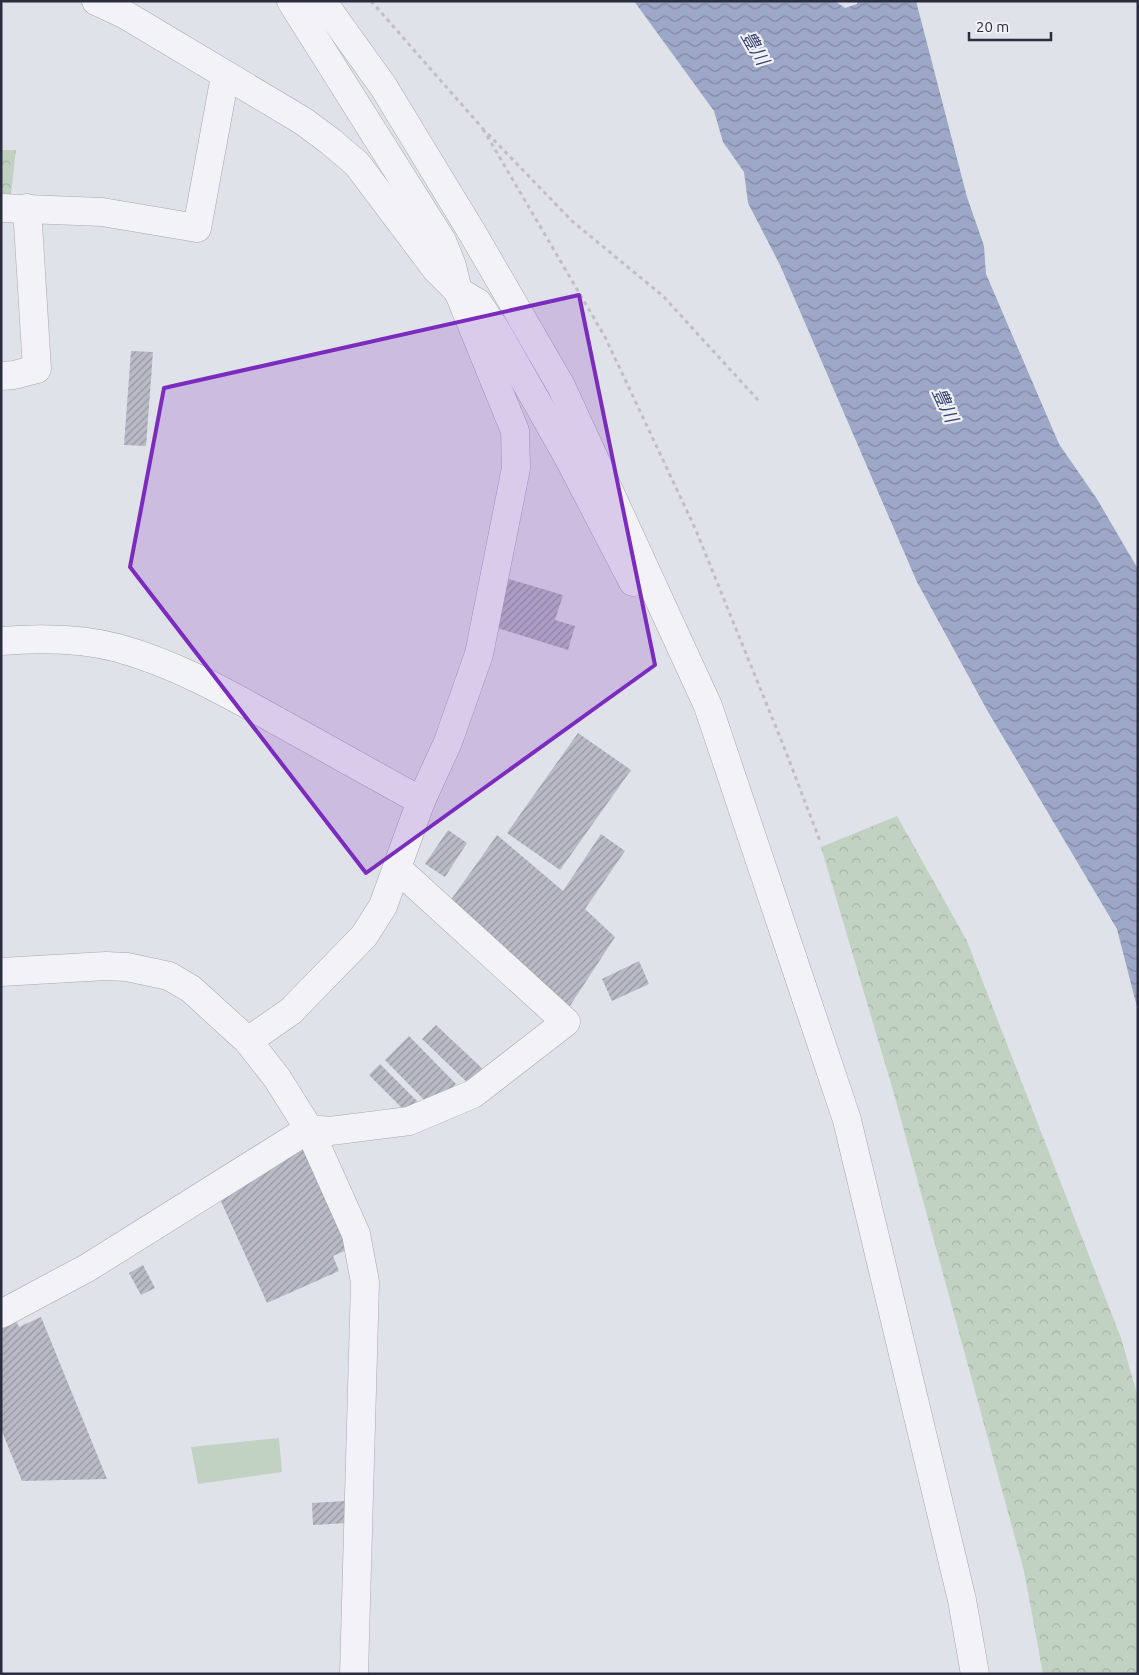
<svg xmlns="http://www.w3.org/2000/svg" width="1139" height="1675" viewBox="0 0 1139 1675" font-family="Ubuntu,'Noto Sans JP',sans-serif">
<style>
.grass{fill:#c2d2c2}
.forest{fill:url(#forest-crowns)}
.water{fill:url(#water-waves)}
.building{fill:url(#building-hatch)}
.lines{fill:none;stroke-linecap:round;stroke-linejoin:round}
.minor-casing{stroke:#a6a8b3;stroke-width:29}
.path{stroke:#bfbfc7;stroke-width:3;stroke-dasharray:4 4;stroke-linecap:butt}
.minor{stroke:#f3f3f7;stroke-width:28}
.marked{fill:#7b2cbf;fill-opacity:0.2;stroke:#7b2cbf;stroke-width:4;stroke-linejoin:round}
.labels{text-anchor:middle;stroke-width:4.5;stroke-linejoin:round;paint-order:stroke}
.water-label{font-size:18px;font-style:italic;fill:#354272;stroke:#f0f1f6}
</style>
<defs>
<pattern id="forest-crowns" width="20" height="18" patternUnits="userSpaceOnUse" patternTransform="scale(1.25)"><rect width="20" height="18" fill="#c2d2c2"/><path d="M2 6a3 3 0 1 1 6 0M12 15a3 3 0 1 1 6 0" fill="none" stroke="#a7b4a8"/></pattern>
<pattern id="water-waves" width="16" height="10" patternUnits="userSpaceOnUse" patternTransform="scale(1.25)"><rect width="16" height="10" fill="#9da7c7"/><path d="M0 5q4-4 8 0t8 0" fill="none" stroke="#8088a3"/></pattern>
<pattern id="building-hatch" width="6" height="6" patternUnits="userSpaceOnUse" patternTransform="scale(1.25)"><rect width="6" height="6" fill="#b8bac5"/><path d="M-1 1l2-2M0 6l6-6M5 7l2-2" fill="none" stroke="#9697a1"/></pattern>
</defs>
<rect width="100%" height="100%" fill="#e0e2e9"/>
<path class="grass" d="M279 1438 282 1472 198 1484 191 1447Z"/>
<g class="forest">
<path d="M1 150H16L10 202H1Z"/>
<path d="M897 816 967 941 1121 1338 1138 1397V1674H1043L1024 1571 894 1094 821 847Z"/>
</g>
<path class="water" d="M634 1H835L845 8 857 4V1H916L967 197 984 246 986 274 1059 444 1097 499 1138 569V1011L1117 929 987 710 917 582 780 265 748 203 744 172 723 142 714 111Z"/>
<g class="building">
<path d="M131 351 153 352 146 446 124 445Z"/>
<path d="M509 579 563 595 555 620 575 626 568 650 494 627Z"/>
<path d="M578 733 631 770 560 870 507 833Z"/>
<path d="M448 830 467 843 445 877 425 864Z"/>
<path d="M601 834 625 851 585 909 615 937 566 1012 448 904 497 835 563 891Z"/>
<path d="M639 961 649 984 612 1001 602 979Z"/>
<path d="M436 1025 486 1072 472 1087 422 1039Z"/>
<path d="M409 1036 456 1084 432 1108 385 1060Z"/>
<path d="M380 1064 421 1105 410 1116 369 1075Z"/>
<path d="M304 1144 351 1248 333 1256 339 1271 267 1303 219 1197Z"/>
<path d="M143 1265 155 1288 141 1295 129 1273Z"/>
<path d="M41 1317 107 1479 22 1481 1 1429V1326L15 1319 19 1327Z"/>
<path d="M346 1501 347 1523 313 1525 312 1503Z"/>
</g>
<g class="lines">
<defs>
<g id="minor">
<path d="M96 1 124 14 303 121 330 141 357 164 436 269 458 291 478 303 496 330 567 455 633 582"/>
<path d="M322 1 383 86 473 234 561 386 708 706 847 1120 962 1600 975 1674"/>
<path d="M1 208 102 212 197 228 225 76"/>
<path d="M1 376 14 375 37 369 27 208"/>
<path d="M1 641C39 638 80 638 118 648 176 664 227 693 279 722 326 748 374 775 421 801"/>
<path d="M1 972 106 966 127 967 169 976 191 989 248 1041 277 1078 309 1129 356 1234 365 1282 354 1674"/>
<path d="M248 1041 291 1011 364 936 383 906 421 801 448 742 479 654 516 468 515 431 458 291 452 266 442 241 291 1"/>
<path d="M1 1314 87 1268 309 1129 330 1131 409 1121 473 1094 566 1022 398 869"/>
</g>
</defs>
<use href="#minor" class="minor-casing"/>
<g class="path">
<path d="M371 1 484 130"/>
<path d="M483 129 605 337 695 528 784 747 820 841"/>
<path d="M488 134 572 221 663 296 758 400"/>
</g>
<use href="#minor" class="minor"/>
</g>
<path class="marked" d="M579 295 655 665 366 873 130 567 164 388Z"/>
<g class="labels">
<g class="water-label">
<text transform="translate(755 48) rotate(60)" y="6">豊川</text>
<text transform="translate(945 405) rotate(65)" y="6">豊川</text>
</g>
</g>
<rect width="1139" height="1675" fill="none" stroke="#2a2c3f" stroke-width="5"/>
<path d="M969 32v8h82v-8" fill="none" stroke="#2a2c3f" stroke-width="2.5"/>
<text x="976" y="32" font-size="15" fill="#2a2c3f" stroke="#f0f1f6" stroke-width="4" paint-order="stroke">20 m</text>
</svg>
